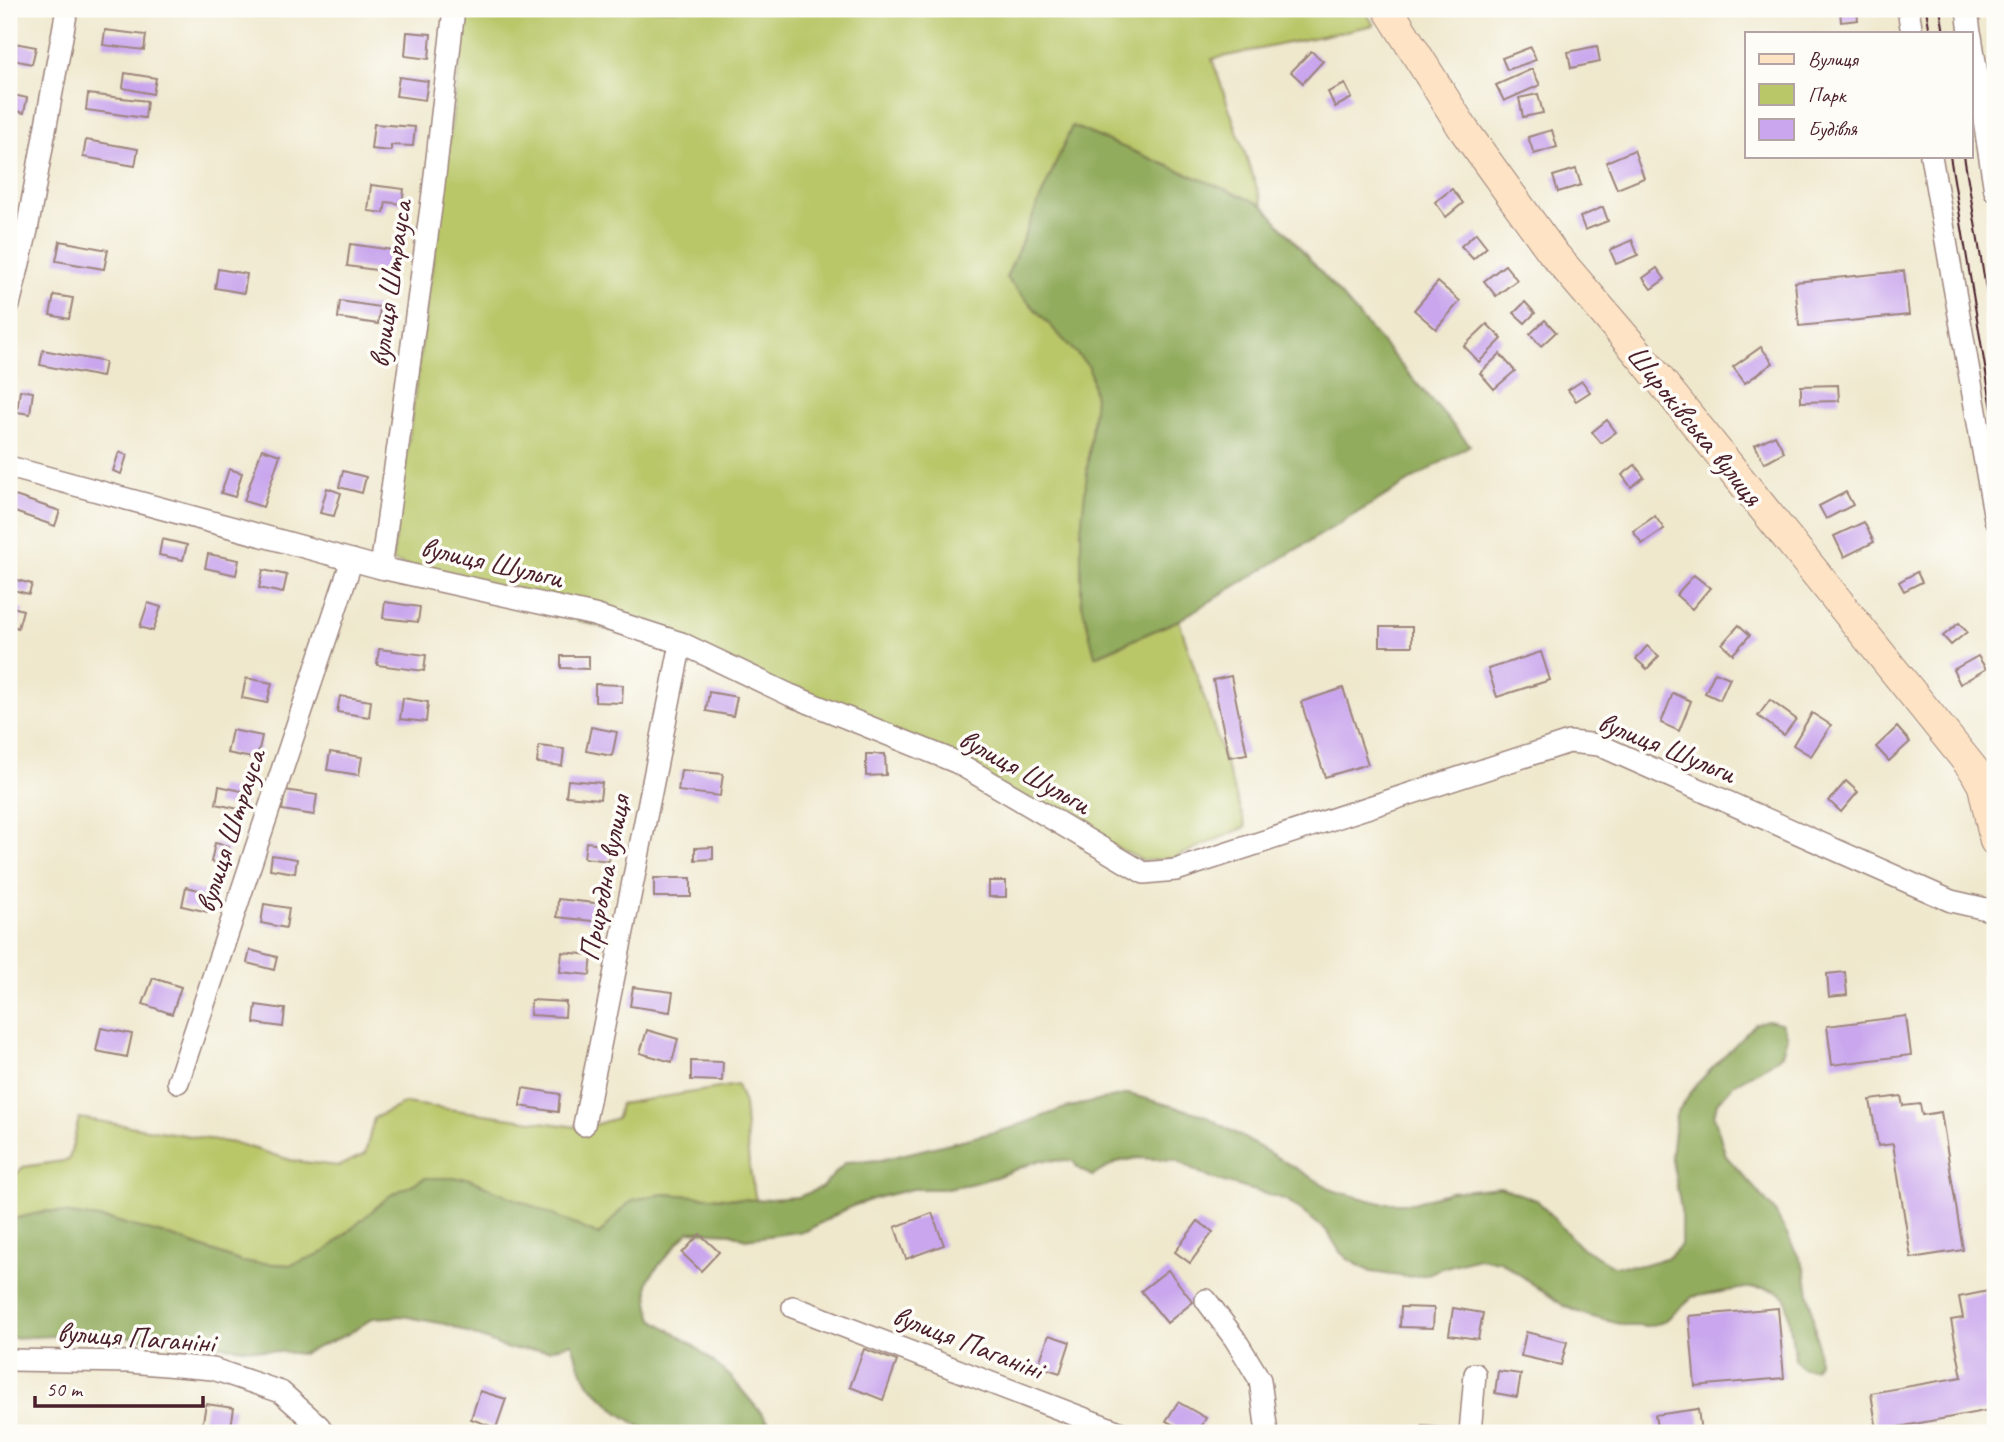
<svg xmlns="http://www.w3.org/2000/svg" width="2004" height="1442" viewBox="0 0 2004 1442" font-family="Caveat,sans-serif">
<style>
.green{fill:#b9c769;stroke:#82734a;stroke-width:2}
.forest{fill:#92ac5d;stroke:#6e6644;stroke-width:2}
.building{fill:#c9a6ed}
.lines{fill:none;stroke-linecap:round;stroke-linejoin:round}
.street-casing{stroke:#9c847c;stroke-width:24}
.secondary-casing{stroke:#9c847c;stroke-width:32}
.street{stroke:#fff;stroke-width:21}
.secondary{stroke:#fee4c5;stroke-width:30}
.tram{stroke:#4a1f2b;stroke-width:2}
.labels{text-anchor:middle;stroke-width:7;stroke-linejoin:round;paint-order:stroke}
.street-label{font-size:30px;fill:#4a1f2b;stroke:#fdfcf7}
</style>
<rect width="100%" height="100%" fill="#fdfcf7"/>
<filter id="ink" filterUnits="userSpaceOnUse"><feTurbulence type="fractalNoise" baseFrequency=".0143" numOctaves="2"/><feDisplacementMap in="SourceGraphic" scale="14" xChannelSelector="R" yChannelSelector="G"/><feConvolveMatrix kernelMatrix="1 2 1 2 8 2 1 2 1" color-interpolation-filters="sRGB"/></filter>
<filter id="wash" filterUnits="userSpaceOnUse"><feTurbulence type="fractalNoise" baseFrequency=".00686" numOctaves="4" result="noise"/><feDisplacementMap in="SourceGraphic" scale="28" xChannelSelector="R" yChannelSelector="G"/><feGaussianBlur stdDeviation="1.57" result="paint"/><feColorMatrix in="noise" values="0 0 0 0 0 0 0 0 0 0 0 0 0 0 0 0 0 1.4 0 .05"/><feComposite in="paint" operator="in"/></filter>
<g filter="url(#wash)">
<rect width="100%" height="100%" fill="#efe8cd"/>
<g class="green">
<path d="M467 9H1364L1374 25 1212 59 1263 205 1072 126 1006 278 1089 366 1095 398 1088 459 1081 600 1096 656 1179 620 1246 827 1173 858 1144 861 797 690 392 561Z"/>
<path d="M737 1085 744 1104 749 1165 756 1200 663 1194 619 1212 599 1235 589 1232 352 1228 325 1252 291 1265 242 1262 176 1238 111 1220 48 1211 9 1220V1182L23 1167 69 1160 79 1118 239 1144 294 1161 339 1166 365 1154 374 1118 405 1103 584 1128 617 1118 620 1104Z"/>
</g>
<g class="forest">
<path d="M1072 126 1263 205 1470 445 1179 620 1095 656 1081 600V529L1095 398 1089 367 1006 278Z"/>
<path d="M1767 1020 1781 1023 1787 1036 1782 1054 1770 1064 1734 1084 1717 1103 1714 1116 1726 1156 1774 1210 1805 1269 1817 1342 1818 1362 1814 1369 1802 1368 1795 1359 1786 1298 1779 1292 1764 1288H1745L1692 1297 1664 1322 1648 1326H1628L1589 1316 1564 1306 1500 1261 1478 1258 1442 1268 1425 1275 1407 1277 1371 1272 1349 1260 1340 1252 1327 1231 1287 1200 1210 1178 1176 1160 1137 1158 1117 1162 1092 1176 1078 1168 1073 1161 1040 1160 996 1177 970 1184 941 1189H912L876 1198 850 1207 806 1231 745 1239 732 1233 689 1231C683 1237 652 1272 649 1279 646 1287 650 1311 653 1319L692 1344 730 1376 778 1433H650L619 1413 589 1384 578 1363 572 1343 549 1350 508 1349 449 1325 403 1316 373 1318 348 1334 302 1354 101 1334 9 1338V1220L48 1211 111 1220 176 1238 242 1262 291 1265 325 1252 389 1196 425 1178H467L599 1235 619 1212 633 1200 663 1194 756 1200 798 1197 821 1188 846 1162 881 1160 1011 1128 1065 1108 1129 1094 1204 1115 1335 1191 1381 1203H1413L1450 1192 1500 1187 1537 1200 1579 1246 1613 1266 1642 1265 1669 1257 1681 1245V1209L1671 1155 1676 1115 1696 1085 1755 1024Z"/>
</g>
<g id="blocks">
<g class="building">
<path d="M1840 9H1857L1858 20 1841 22Z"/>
<path d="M105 30 146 35 144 50 103 45Z"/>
<path d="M407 32 431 34 429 59 405 56Z"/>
<path d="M9 42 36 47 32 64 9 59Z"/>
<path d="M1597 46 1600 62 1571 68 1568 52Z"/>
<path d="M1531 47 1536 60 1507 70 1502 58Z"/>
<path d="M1311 51 1323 61 1303 83 1291 72Z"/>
<path d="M1532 69 1540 85 1504 101 1496 85Z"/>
<path d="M125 73 156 78 153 94 123 88Z"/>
<path d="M399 77 428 81 425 100 396 96Z"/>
<path d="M1345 84 1352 98 1335 107 1328 92Z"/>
<path d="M9 94 27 98 24 113 9 109Z"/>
<path d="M88 94 147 101 145 118 86 110Z"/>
<path d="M1538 94 1543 113 1523 117 1519 98Z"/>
<path d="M374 124 415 127 413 146 391 145V151L371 149Z"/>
<path d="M1552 130 1557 147 1534 154 1528 137Z"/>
<path d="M86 140 138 149 135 166 83 157Z"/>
<path d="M1634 150 1644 178 1617 189 1606 162Z"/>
<path d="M1576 169 1581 185 1558 192 1553 176Z"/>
<path d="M371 185 404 189 402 204 386 202 384 213 368 211Z"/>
<path d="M1452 189 1463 203 1446 217 1435 202Z"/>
<path d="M1603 207 1608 221 1585 230 1580 217Z"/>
<path d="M1476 233 1487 247 1473 259 1461 246Z"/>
<path d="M1632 240 1638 255 1616 264 1610 250Z"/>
<path d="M60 241 108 250 104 269 56 261Z"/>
<path d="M350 244 393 250 390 272 347 266Z"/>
<path d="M1505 265 1517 280 1496 296 1484 281Z"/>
<path d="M1657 268 1665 279 1651 289 1643 278Z"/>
<path d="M218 269 247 274 244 293 215 288Z"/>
<path d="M1904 271 1909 315 1799 326 1795 282Z"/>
<path d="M1438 282 1460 301 1436 329 1414 310Z"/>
<path d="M54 295 73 298 69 319 50 315Z"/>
<path d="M340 301 380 307 378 324 338 318Z"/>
<path d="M1525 302 1535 313 1525 323 1514 313Z"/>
<path d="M1545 320 1556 332 1541 346 1530 334Z"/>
<path d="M1487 324 1502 339 1479 362 1464 346Z"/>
<path d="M1761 347 1773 363 1745 383 1733 367Z"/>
<path d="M43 350 105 362 102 377 40 365Z"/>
<path d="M1500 354 1515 371 1494 389 1480 373Z"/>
<path d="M1582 381 1590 392 1576 401 1568 390Z"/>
<path d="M1838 385 1839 401 1801 402V386Z"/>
<path d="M20 390 33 392 30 414 17 412Z"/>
<path d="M1607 420 1616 432 1601 443 1592 432Z"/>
<path d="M1775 435 1784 452 1764 463 1755 445Z"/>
<path d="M262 449 280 455 263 507 244 501Z"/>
<path d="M119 452 127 455 121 474 113 471Z"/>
<path d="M1635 465 1644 477 1631 487 1622 475Z"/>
<path d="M229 469 242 473 235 497 221 493Z"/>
<path d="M343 471 366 477 362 493 339 487Z"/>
<path d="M327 488 341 493 334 516 320 513Z"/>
<path d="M1846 492 1853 505 1826 519 1819 506Z"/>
<path d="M9 494 60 511 55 526 9 510Z"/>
<path d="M1655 516 1664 529 1642 544 1633 531Z"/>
<path d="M1864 522 1874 542 1844 557 1834 536Z"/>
<path d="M162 539 187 545 183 560 159 555Z"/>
<path d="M208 554 239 560 236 575 205 568Z"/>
<path d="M263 570 287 575 283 593 259 588Z"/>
<path d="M1917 572 1922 582 1904 591 1899 582Z"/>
<path d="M1694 575 1710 588 1692 609 1676 595Z"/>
<path d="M9 578 32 584 29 594 9 589Z"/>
<path d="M385 602 420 607 418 622 383 618Z"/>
<path d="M148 603 161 607 153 631 140 627Z"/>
<path d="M9 606 23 610 18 628 9 625Z"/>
<path d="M1959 623 1967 632 1951 645 1943 636Z"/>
<path d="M1739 625 1750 635 1733 654 1722 644Z"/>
<rect x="1380" y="627" width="32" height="19"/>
<path d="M1647 646 1659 656 1647 669 1636 659Z"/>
<path d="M379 649 426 655 424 671 377 665Z"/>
<path d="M1541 652 1550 680 1497 697 1488 669Z"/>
<path d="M561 656H589V669L561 668Z"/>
<path d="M1978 656 1986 669 1960 684 1953 670Z"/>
<path d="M1715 672 1730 678 1720 700 1705 693Z"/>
<path d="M1231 676 1247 754 1229 757 1213 680Z"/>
<path d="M246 678 272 683 267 703 242 698Z"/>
<path d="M595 684 623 685 622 703 595 702Z"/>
<path d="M1343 688 1368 764 1325 777 1301 702Z"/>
<path d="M709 692 737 697 733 716 706 711Z"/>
<path d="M1673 693 1691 701 1679 731 1661 723Z"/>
<path d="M340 696 371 701 369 717 337 712Z"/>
<path d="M403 698 428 702 426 722 400 719Z"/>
<path d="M1770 700 1796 719 1784 735 1758 716Z"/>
<path d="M1812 713 1831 725 1811 756 1793 745Z"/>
<path d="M591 727 617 732 612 756 586 751Z"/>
<path d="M1897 727 1910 742 1889 761 1876 747Z"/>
<path d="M232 730 262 736 257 759 227 753Z"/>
<path d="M539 746 564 749 562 766 537 763Z"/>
<path d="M330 752 362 757 359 775 327 770Z"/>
<path d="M866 754H885L886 775 866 776Z"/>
<path d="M681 770 723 774 720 796 678 791Z"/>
<path d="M568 780 602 783 600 799 566 796Z"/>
<path d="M1846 781 1858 792 1841 812 1829 801Z"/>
<path d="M219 786 246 792 243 810 216 804Z"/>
<path d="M285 790 317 795 314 815 282 810Z"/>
<path d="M586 842 611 845 609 861 584 858Z"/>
<path d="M215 843 229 846 225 865 211 862Z"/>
<path d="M713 847V859L695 860V848Z"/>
<path d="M272 855 297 859 295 873 270 869Z"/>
<rect x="654" y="878" width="37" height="19"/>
<rect x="989" y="881" width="17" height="16"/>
<path d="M186 887 212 893 208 912 182 906Z"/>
<path d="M558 899 603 904 601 922 557 917Z"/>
<path d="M264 904 289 908 286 928 261 923Z"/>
<path d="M250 950 277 957 274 970 247 963Z"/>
<path d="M562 952 592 955 590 975 560 972Z"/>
<path d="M1845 972 1847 995 1829 997 1827 974Z"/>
<path d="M153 978 181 987 172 1014 143 1004Z"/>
<path d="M633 987 673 992 670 1012 630 1006Z"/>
<path d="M531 1000 566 1002 565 1017 530 1015Z"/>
<path d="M256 1005 285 1009 283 1027 254 1023Z"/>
<path d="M1906 1016 1911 1055 1832 1065 1827 1026Z"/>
<path d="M101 1028 132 1034 127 1057 96 1051Z"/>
<path d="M647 1030 678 1039 672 1062 640 1053Z"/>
<path d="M691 1061 723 1062 722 1081 691 1080Z"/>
<path d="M523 1088 560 1094 558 1112 520 1106Z"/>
<path d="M1901 1096 1903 1106 1920 1104 1922 1115 1941 1112 1963 1250 1911 1258 1893 1144 1878 1146 1870 1100Z"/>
<path d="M932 1213 944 1245 906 1259 895 1227Z"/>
<path d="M1198 1221 1213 1232 1190 1263 1175 1252Z"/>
<path d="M700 1234 719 1252 701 1271 682 1253Z"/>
<path d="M1168 1270 1193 1302 1167 1323 1141 1291Z"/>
<path d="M1993 1290 1995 1409 1877 1431 1871 1393 1962 1377 1951 1320 1963 1318 1959 1297Z"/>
<path d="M1401 1307 1434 1308 1433 1328 1400 1327Z"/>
<path d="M1453 1308 1483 1313 1478 1339 1449 1335Z"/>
<path d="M1778 1308 1784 1378 1695 1386 1689 1316Z"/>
<path d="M1526 1332 1567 1342 1561 1365 1521 1356Z"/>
<path d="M1049 1335 1070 1342 1060 1373 1038 1366Z"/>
<path d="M864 1349 897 1361 883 1400 850 1387Z"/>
<path d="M1498 1371 1521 1374 1517 1397 1495 1393Z"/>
<path d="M480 1391 506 1399 496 1428 471 1419Z"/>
<path d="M1178 1402 1206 1418 1198 1433H1188L1166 1421Z"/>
<path d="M206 1404 234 1408 230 1433H201Z"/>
<path d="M1698 1409 1701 1433H1658L1655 1415Z"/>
<path d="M1422 1426 1449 1428V1433H1421Z"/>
</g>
</g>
</g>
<g filter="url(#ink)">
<use href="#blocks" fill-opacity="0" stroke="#9c847c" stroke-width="2"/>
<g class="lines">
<defs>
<g id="street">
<path d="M1908 9 1912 33"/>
<path d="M1967 9 1970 33"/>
<path d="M1971 36 1995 191"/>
<path d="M1931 156 1995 519"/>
<path d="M9 305 27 230 67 9"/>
<path d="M9 467 381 568 594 615 681 643 790 695 956 762 1144 873 1176 870 1569 742 1599 745 1951 901 1995 911"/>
<path d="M381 568 433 193 454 9"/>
<path d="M178 1082 352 560"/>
<path d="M584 1125 681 643"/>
<path d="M1206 1300 1235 1339 1260 1380 1267 1433"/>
<path d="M793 1307 1122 1433"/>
<path d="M9 1360 130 1362 213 1369 281 1392 319 1426 323 1433"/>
<path d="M1470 1433 1475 1374"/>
</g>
<path id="secondary" d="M1388 9 1464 130 1553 253 1640 355 1974 770 1983 786 1995 841"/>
</defs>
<use href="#street" class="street-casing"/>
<use href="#secondary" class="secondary-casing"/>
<use href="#street" class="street"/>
<use href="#secondary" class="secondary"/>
<g class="tram">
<path d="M1926 9 1930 33"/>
<path d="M1940 9 1944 33"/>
<path d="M1950 156 1995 427"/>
<path d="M1964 156 1995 343"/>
</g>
</g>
</g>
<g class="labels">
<g class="street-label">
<text transform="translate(390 284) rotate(-82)" y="10">вулиця Штрауса</text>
<text transform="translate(1695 425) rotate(51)" y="10">Широківська вулиця</text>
<text transform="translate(492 562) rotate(13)" y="10">вулиця Шульги</text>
<text transform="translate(1667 747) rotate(22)" y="10">вулиця Шульги</text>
<text transform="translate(1025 771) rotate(29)" y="10">вулиця Шульги</text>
<text transform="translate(230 831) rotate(-72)" y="10">вулиця Штрауса</text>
<text transform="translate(604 878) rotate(-79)" y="10">Природна вулиця</text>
<text transform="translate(136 1337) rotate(4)" y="10">вулиця Паганіні</text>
<text transform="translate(968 1342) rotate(21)" y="10">вулиця Паганіні</text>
</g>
</g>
<rect width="2004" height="1442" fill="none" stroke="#fdfcf7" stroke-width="35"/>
<rect x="1745" y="32" width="228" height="126" fill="#fdfcf7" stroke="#b5a4a5" stroke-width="2"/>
<rect x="1759" y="54" width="35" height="10" fill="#fee4c5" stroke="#b5a4a5" stroke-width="2"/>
<text x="1808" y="66" font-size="21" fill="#4a1f2b">Вулиця</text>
<rect x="1759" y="84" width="35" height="21" fill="#b9c769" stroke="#b5a4a5" stroke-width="2"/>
<text x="1808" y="102" font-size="21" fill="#4a1f2b">Парк</text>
<rect x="1759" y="119" width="35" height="21" fill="#c9a6ed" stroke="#b5a4a5" stroke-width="2"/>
<text x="1808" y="136" font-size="21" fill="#4a1f2b">Будівля</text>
<path d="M35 1396v10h168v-10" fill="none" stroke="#4a1f2b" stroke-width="3.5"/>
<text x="46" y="1396" font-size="21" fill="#4a1f2b" stroke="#fdfcf7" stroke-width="5" paint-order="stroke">50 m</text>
</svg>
